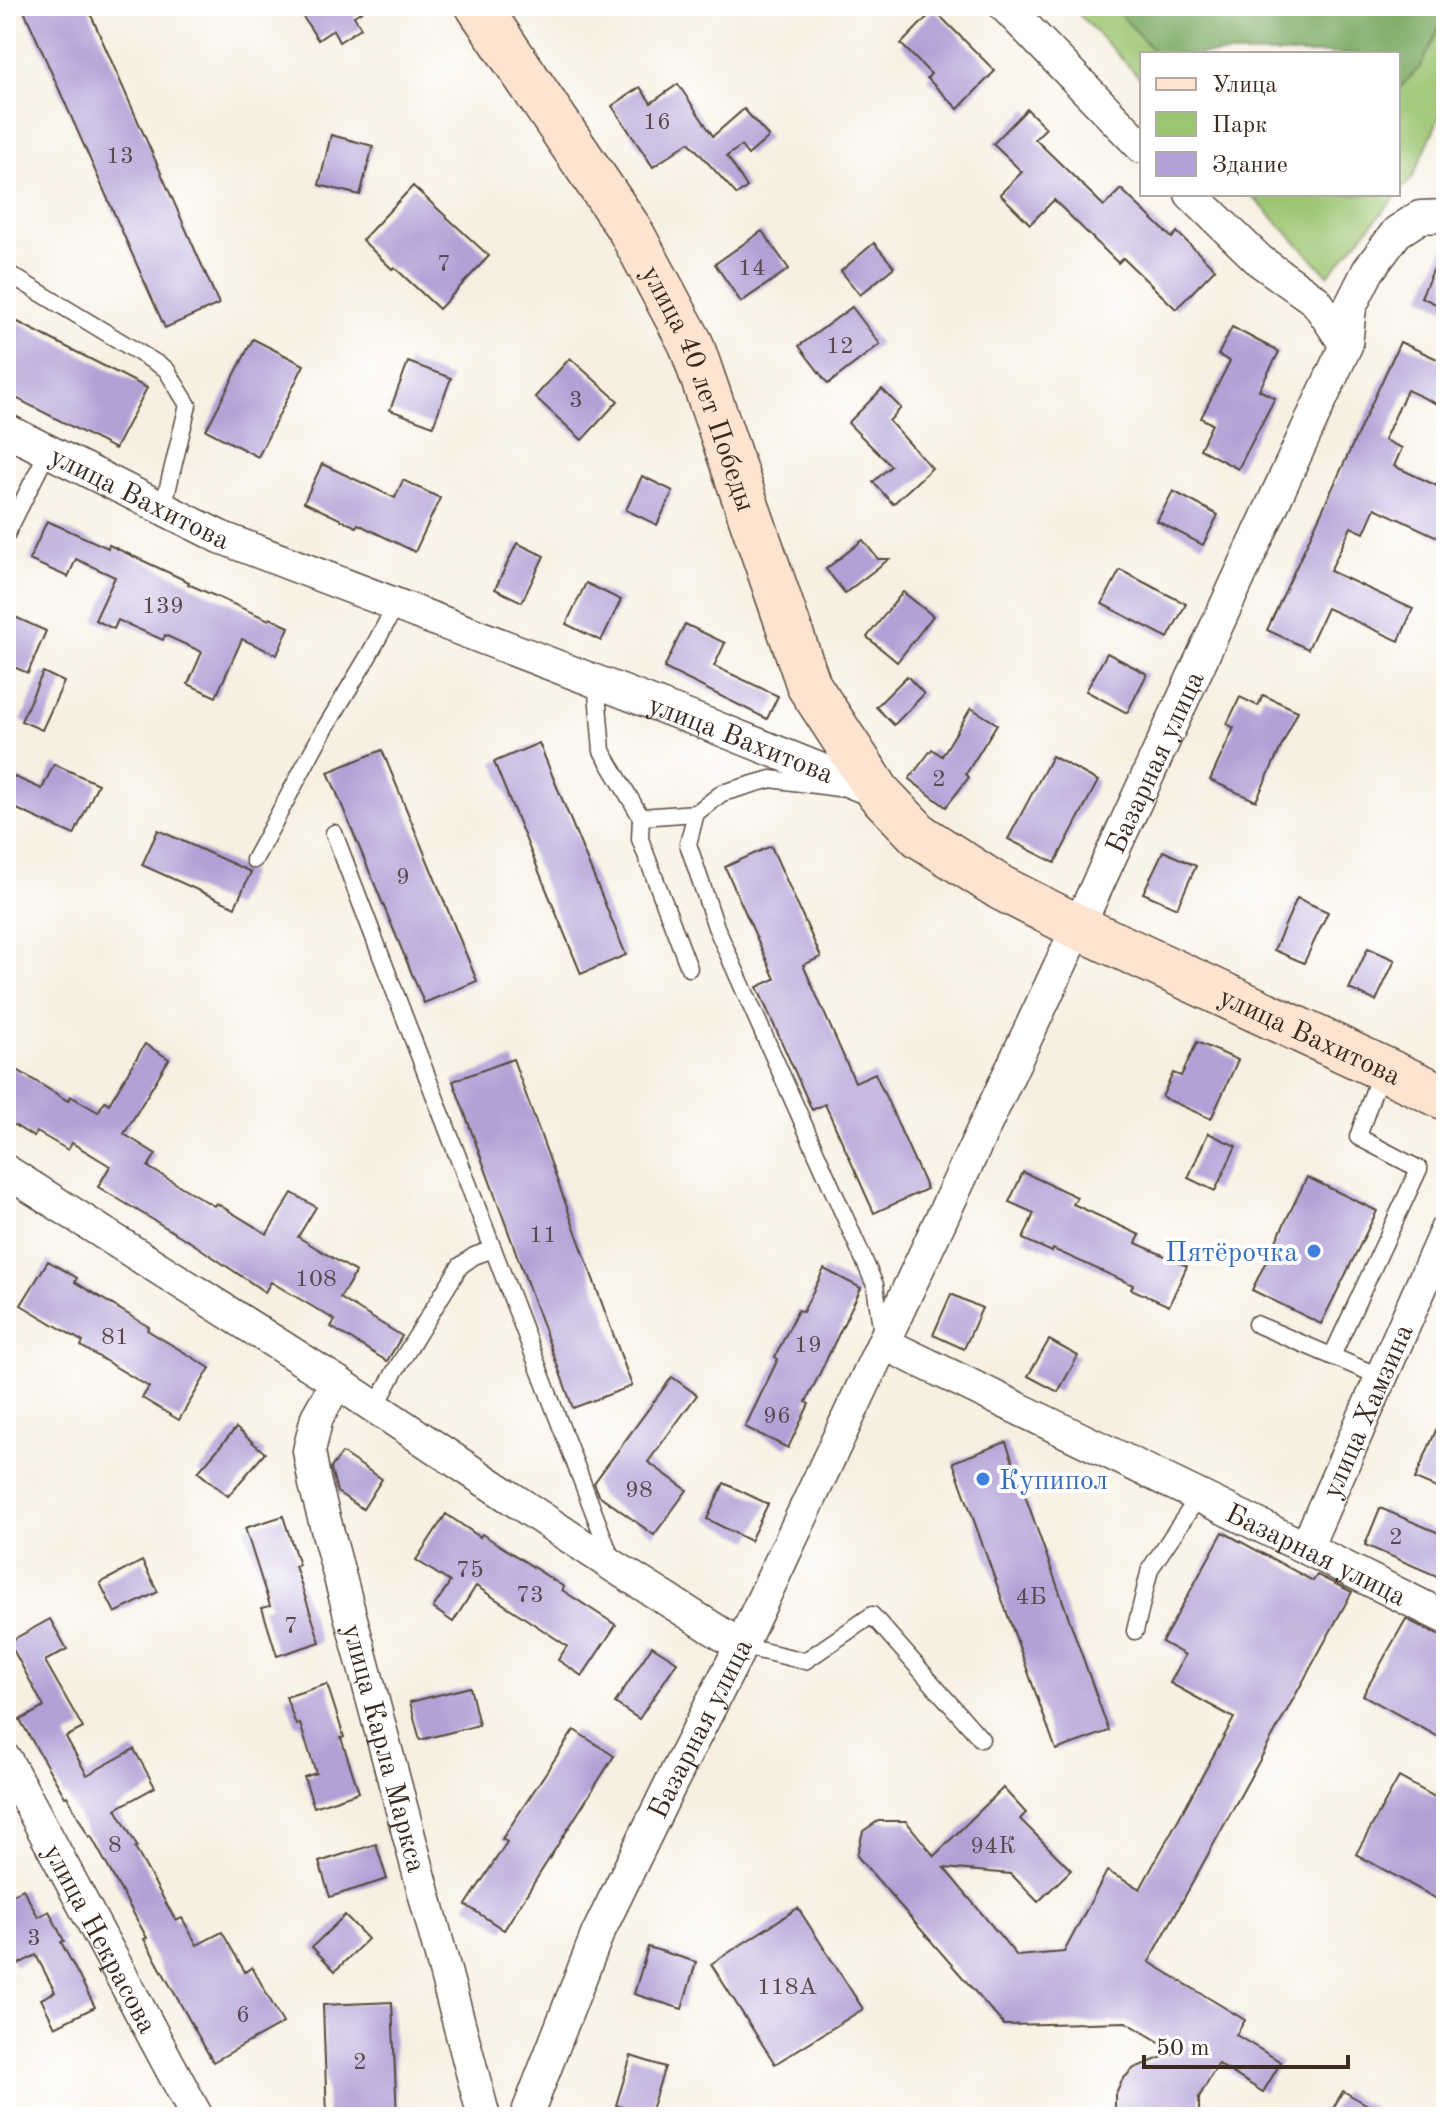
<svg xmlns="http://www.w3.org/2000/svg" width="1452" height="2123" viewBox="0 0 1452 2123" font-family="'Old Standard TT',serif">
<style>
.green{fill:#9cc571;stroke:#6c7848;stroke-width:2}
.forest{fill:#7daa63;stroke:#5c6a40;stroke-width:2}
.building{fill:#b2a0d6}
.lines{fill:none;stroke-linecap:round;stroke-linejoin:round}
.lane-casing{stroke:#57483b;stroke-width:19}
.street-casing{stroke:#57483b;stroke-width:35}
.secondary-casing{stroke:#57483b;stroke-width:47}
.lane{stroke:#fff;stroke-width:16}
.street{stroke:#fff;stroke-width:32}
.secondary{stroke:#fde4d1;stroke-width:44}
.shop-dot{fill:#3f7fe0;stroke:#fff;stroke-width:3}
.labels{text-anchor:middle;stroke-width:8;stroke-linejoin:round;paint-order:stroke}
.number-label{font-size:24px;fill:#59484c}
.street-label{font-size:28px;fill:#3b2a1e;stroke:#fff}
.shop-label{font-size:28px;fill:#366cbe;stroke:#fff;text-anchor:end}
</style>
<rect width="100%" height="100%" fill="#fff"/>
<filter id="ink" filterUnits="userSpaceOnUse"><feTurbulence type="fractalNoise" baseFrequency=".0125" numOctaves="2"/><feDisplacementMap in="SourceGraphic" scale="16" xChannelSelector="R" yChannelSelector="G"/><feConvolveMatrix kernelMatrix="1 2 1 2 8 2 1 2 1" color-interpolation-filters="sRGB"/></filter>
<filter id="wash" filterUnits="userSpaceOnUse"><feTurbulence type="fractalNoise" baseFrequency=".006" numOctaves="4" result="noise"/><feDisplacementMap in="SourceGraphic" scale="32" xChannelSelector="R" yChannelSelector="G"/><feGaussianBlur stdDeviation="1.8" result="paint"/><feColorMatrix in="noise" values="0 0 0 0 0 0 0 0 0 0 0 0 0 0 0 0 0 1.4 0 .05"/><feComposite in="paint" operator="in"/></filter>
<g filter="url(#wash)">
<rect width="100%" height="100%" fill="#f7f0e1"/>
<path class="green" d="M1071 6H1446V102L1413 177 1328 275 1250 194H1398V54H1142V80Z"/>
<path class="forest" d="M1113 6H1446V14L1421 66 1398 90V54H1156Z"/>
<g id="blocks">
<g class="building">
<path d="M22 6H87L219 304 165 328Z"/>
<path d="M296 6H370L354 16 361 28 339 42 333 30 318 40Z"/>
<path d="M934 10 995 71 958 109 927 78 931 74 901 44Z"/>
<path d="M678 84 713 136 744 109 769 137 748 155 741 146 727 156 747 187 737 195 689 142 653 167 612 106 640 87 651 103Z"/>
<path d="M1027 109 1046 128 1035 139 1104 206 1121 189 1172 238 1177 232 1215 269 1176 309 1123 258 1118 263 1054 200 1030 224 1000 194 1022 172 993 144Z"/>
<path d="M331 135 373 146 360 195 319 185Z"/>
<path d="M413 186 489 256 439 309 394 267 392 269 362 240Z"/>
<path d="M762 231 789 269 741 302 715 264Z"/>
<path d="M1446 242V309L1421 297Z"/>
<path d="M874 243 894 267 860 295 841 271Z"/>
<path d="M852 307 880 344 828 384 799 346Z"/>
<path d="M6 316 147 388 115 449 6 393Z"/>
<path d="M1232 327 1279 352 1259 390 1275 398 1238 469 1200 449 1212 424 1201 418 1230 361 1218 355Z"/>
<path d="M253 339 304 365 258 457 206 430Z"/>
<path d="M1400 342 1446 363V384L1437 404 1407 390 1384 440 1402 448 1394 466 1446 490V541L1375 508 1364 533 1351 527 1330 571 1413 609 1399 641 1327 608 1308 649 1267 630Z"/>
<path d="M570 358 618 401 582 440 535 397Z"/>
<path d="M408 362 451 378 433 426 390 410Z"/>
<path d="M882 389 901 408 889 421 932 468 893 504 873 482 891 466 848 423Z"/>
<path d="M322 464 395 498 403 480 440 498 415 552 358 524 356 527 304 502Z"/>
<path d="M642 476 673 491 657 525 626 510Z"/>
<path d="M1173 491 1218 515 1203 545 1157 521Z"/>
<path d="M47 521 108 548 109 545 189 582 188 584 269 620 270 618 289 627 277 655 242 639 216 697 188 684 202 652 165 635 163 640 118 620 114 629 95 620 115 577 76 559 68 577 29 560Z"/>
<path d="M863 540 878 559H889L845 593 826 569Z"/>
<path d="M517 543 544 556 522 602 495 589Z"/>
<path d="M1120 570 1186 604 1168 638 1102 604Z"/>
<path d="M586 583 621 600 601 641 566 624Z"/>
<path d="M903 592 933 616 897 662 867 637Z"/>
<path d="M6 613 46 631 28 673 6 664Z"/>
<path d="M685 624 725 643 714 666 778 696 767 719 664 668Z"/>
<path d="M1107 653 1147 674 1127 713 1086 691Z"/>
<path d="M43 672 64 682 42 730 21 721Z"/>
<path d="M907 676 924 694 894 725 876 707Z"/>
<path d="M1263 695 1298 711 1256 801 1210 780 1234 728 1227 724 1240 697 1258 706Z"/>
<path d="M971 708 997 724 966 774 969 777 946 807 909 779 932 749 942 756Z"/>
<path d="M539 743 626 955 581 974 494 762Z"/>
<path d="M382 750 477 981 424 1003 328 772Z"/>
<path d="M1052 756 1098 781 1055 863 1008 839Z"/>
<path d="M54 764 98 784 74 835 6 804V773L42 789Z"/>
<path d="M158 830 251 872 235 907 142 865Z"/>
<path d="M771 846 821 957 803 965 855 1082 875 1073 927 1189 874 1213 825 1104 812 1110 757 987 775 979 725 867Z"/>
<path d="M1163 851 1196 866 1177 908 1143 893Z"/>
<path d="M1297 898 1328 912 1304 963 1274 950Z"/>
<path d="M1368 948 1395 960 1376 1001 1349 989Z"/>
<path d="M1197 1042 1238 1060 1211 1119 1162 1097 1173 1073 1181 1076Z"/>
<path d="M145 1044 169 1059 124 1134 156 1154 148 1167 214 1206 216 1203 267 1234 292 1193 316 1207 298 1237 356 1272 340 1298 402 1336 387 1361 331 1327 335 1320 271 1282 265 1292 192 1243 98 1187 110 1166 72 1143 68 1150 37 1132 34 1137 6 1120V1063L68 1101 70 1096 98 1112 105 1101 109 1104Z"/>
<path d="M513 1059 632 1386 573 1408 453 1081Z"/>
<path d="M1208 1133 1236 1146 1215 1191 1188 1178Z"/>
<path d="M1023 1172 1077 1197 1073 1204 1140 1235 1136 1243 1187 1266 1169 1306 1131 1289 1133 1285 1053 1249 1052 1252 1023 1239 1034 1213 1009 1202Z"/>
<path d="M1307 1177 1377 1211 1321 1324 1252 1290Z"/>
<path d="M48 1261 77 1278 75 1282 149 1327 147 1330 210 1368 179 1420 142 1398 149 1387 81 1346 83 1342 21 1305Z"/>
<path d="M824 1269 861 1288 806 1402 809 1404 788 1448 745 1427 778 1359 775 1357 798 1310 803 1312Z"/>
<path d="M951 1294 982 1308 964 1349 933 1335Z"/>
<path d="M1049 1340 1078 1356 1058 1392 1028 1376Z"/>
<path d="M672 1377 697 1395 648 1462 687 1490 654 1535 599 1495 594 1483Z"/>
<path d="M1446 1407V1492L1415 1479Z"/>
<path d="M236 1428 265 1453 228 1496 198 1472Z"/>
<path d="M1006 1442 1109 1731 1056 1750 953 1462Z"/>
<path d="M342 1453 382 1479 363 1509 337 1492 331 1468Z"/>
<path d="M724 1483 768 1504 750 1541 707 1519Z"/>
<path d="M1380 1508 1446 1536V1580L1365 1545Z"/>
<path d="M446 1514 480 1537 482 1534 564 1587 562 1590 616 1625 582 1676 558 1660 567 1646 476 1586 453 1622 433 1608 450 1582 416 1560Z"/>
<path d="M283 1516 299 1565 295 1566 320 1642 277 1656 262 1608 270 1606 245 1528Z"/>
<path d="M1223 1532 1313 1581 1317 1575 1352 1592 1149 1962 1245 2020 1236 2035 1281 2062 1263 2092 1218 2064 1199 2097V2117H1115V2095L1122 2080 1134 2068 1176 2052 1126 2022 1004 2025 857 1856 863 1831 878 1821H906L934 1856 1003 1788 1026 1813 1020 1819 1071 1870 1038 1902 1011 1874 944 1868 1017 1956 1064 1952 1107 1871 1140 1889 1234 1718 1170 1683 1185 1655 1162 1642Z"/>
<path d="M142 1561 158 1592 115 1613 100 1583Z"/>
<path d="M50 1619 67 1649 45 1661 83 1728 66 1737 87 1775 134 1749 155 1787 116 1809 137 1846 135 1848 176 1921 182 1918 197 1945 222 1932 245 1972 252 1967 283 2023 213 2062 144 1939 147 1938 91 1836 89 1837 67 1796 65 1797 20 1720 44 1707 9 1642Z"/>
<path d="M1406 1619 1438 1635 1446 1637V1741L1363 1695Z"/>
<path d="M652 1646 677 1662 639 1719 615 1703Z"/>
<path d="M327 1684 344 1737 341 1738 359 1792 314 1807 304 1777 316 1773 300 1724 296 1725 286 1697Z"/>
<path d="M470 1687 479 1725 420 1740 410 1702Z"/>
<path d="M574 1730 614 1756 504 1930 466 1905 507 1842 502 1839Z"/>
<path d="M1399 1777 1446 1803V1904L1356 1854Z"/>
<path d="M376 1844 387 1879 330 1897 319 1862Z"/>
<path d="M23 1889 38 1917 49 1911 64 1941 61 1942 95 2007 55 2027 41 1999 55 1992 36 1955 15 1966 6 1949V1898Z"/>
<path d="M798 1908 863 2009 775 2064 711 1964Z"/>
<path d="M345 1915 368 1939 335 1971 312 1947Z"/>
<path d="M648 1947 696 1962 682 2009 634 1994Z"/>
<path d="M392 2002 397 2117H327L323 2005Z"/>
<path d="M631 2056 665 2067 649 2116 616 2105Z"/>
<path d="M1343 2091 1389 2117H1328Z"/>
</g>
</g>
</g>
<g filter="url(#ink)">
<use href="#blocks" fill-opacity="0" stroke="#57483b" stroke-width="2"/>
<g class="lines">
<defs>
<g id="lane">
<path d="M6 272 166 369 188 405 163 508"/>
<path d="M6 535 48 451"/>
<path d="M596 681 602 751 641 817"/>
<path d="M838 788 771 779 722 793 696 813 688 844 716 927 875 1285 882 1334"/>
<path d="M334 833 612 1560"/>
<path d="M254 860 321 735 369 655 396 605"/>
<path d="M689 968 640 839 641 817 696 813"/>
<path d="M1256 1324 1381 1377"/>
<path d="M1332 1356 1419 1169 1358 1137 1381 1070"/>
<path d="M375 1408 395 1371 460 1266 474 1256 493 1249"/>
<path d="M1135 1631 1150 1569 1199 1496"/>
<path d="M741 1646 805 1661 872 1615 981 1739"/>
</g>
<g id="street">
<path d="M1005 6 1142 147"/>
<path d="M1191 194 1260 261 1316 301 1346 345"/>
<path id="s1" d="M6 430 220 537 712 726 879 793"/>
<path d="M6 1171 337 1382 615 1567 741 1646"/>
<path id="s2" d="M883 1343 1306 1548 1446 1618"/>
<path id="s3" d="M337 1382 317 1417 309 1451 315 1484 484 2117"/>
<path id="s4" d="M1306 1548 1446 1230"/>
<path id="s5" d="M6 1760 197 2117"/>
<path id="s6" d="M526 2117 597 1935 670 1785 741 1646 1078 927 1346 345 1350 307 1368 271 1397 232 1420 217 1446 216"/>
</g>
<g id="secondary">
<path id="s7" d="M478 6 630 230 691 344 809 686 879 793 920 836 1001 888 1078 927 1446 1098"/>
</g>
</defs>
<use href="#lane" class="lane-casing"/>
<use href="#street" class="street-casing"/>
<use href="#secondary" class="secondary-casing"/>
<use href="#lane" class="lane"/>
<use href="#street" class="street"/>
<use href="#secondary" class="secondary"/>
</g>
</g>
<g class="shop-dot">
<circle cx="1314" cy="1251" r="8"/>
<circle cx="983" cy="1479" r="8"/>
</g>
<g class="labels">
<g class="number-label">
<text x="657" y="129">16</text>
<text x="120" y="163">13</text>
<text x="444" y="271">7</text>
<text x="752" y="275">14</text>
<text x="840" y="353">12</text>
<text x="576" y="407">3</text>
<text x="163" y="613">139</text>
<text x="939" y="786">2</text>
<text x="403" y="884">9</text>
<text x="543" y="1242">11</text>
<text x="316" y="1286">108</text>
<text x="115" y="1344">81</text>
<text x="808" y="1352">19</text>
<text x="777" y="1423">96</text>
<text x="639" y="1497">98</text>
<text x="1396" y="1544">2</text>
<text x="470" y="1577">75</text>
<text x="530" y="1602">73</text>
<text x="1031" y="1604">4Б</text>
<text x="291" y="1633">7</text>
<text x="115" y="1852">8</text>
<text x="993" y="1853">94К</text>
<text x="34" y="1945">3</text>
<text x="787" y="1994">118А</text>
<text x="243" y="2022">6</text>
<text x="360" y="2069">2</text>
</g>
<g class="street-label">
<text dy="10" stroke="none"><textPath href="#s7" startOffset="444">улица 40 лет Победы</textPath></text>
<text dy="10" stroke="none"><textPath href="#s1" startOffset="150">улица Вахитова</textPath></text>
<text dy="10" stroke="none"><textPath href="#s1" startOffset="798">улица Вахитова</textPath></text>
<text dy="10" stroke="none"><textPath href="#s6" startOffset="1494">Базарная улица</textPath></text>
<text dy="10" stroke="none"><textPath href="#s7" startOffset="1388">улица Вахитова</textPath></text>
<text dy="10" stroke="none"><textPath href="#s4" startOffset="150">улица Хамзина</textPath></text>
<text dy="10" stroke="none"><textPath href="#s2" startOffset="482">Базарная улица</textPath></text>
<text dy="10" stroke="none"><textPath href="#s6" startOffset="426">Базарная улица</textPath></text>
<text dy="10" stroke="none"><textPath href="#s3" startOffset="382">улица Карла Маркса</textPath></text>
<text dy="10" stroke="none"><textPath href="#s5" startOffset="202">улица Некрасова</textPath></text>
</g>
<g class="shop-label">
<text x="1298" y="1261">Пятёрочка</text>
<text x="999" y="1489" text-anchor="start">Купипол</text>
</g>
</g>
<rect width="1452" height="2123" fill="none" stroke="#fff" stroke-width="32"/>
<rect x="1140" y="52" width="260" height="144" fill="#ffffff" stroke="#b1aaa5" stroke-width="2"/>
<rect x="1156" y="78" width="40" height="12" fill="#fde4d1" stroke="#b1aaa5" stroke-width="2"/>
<text x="1212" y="92" font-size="24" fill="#3b2a1e">Улица</text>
<rect x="1156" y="112" width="40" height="24" fill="#9cc571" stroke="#b1aaa5" stroke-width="2"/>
<text x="1212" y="132" font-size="24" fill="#3b2a1e">Парк</text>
<rect x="1156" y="152" width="40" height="24" fill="#b2a0d6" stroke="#b1aaa5" stroke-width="2"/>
<text x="1212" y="172" font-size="24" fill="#3b2a1e">Здание</text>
<path d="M1144 2055v12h204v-12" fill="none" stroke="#3b2a1e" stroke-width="4"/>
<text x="1156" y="2055" font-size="24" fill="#3b2a1e" stroke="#ffffff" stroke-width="6" paint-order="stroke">50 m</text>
</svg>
